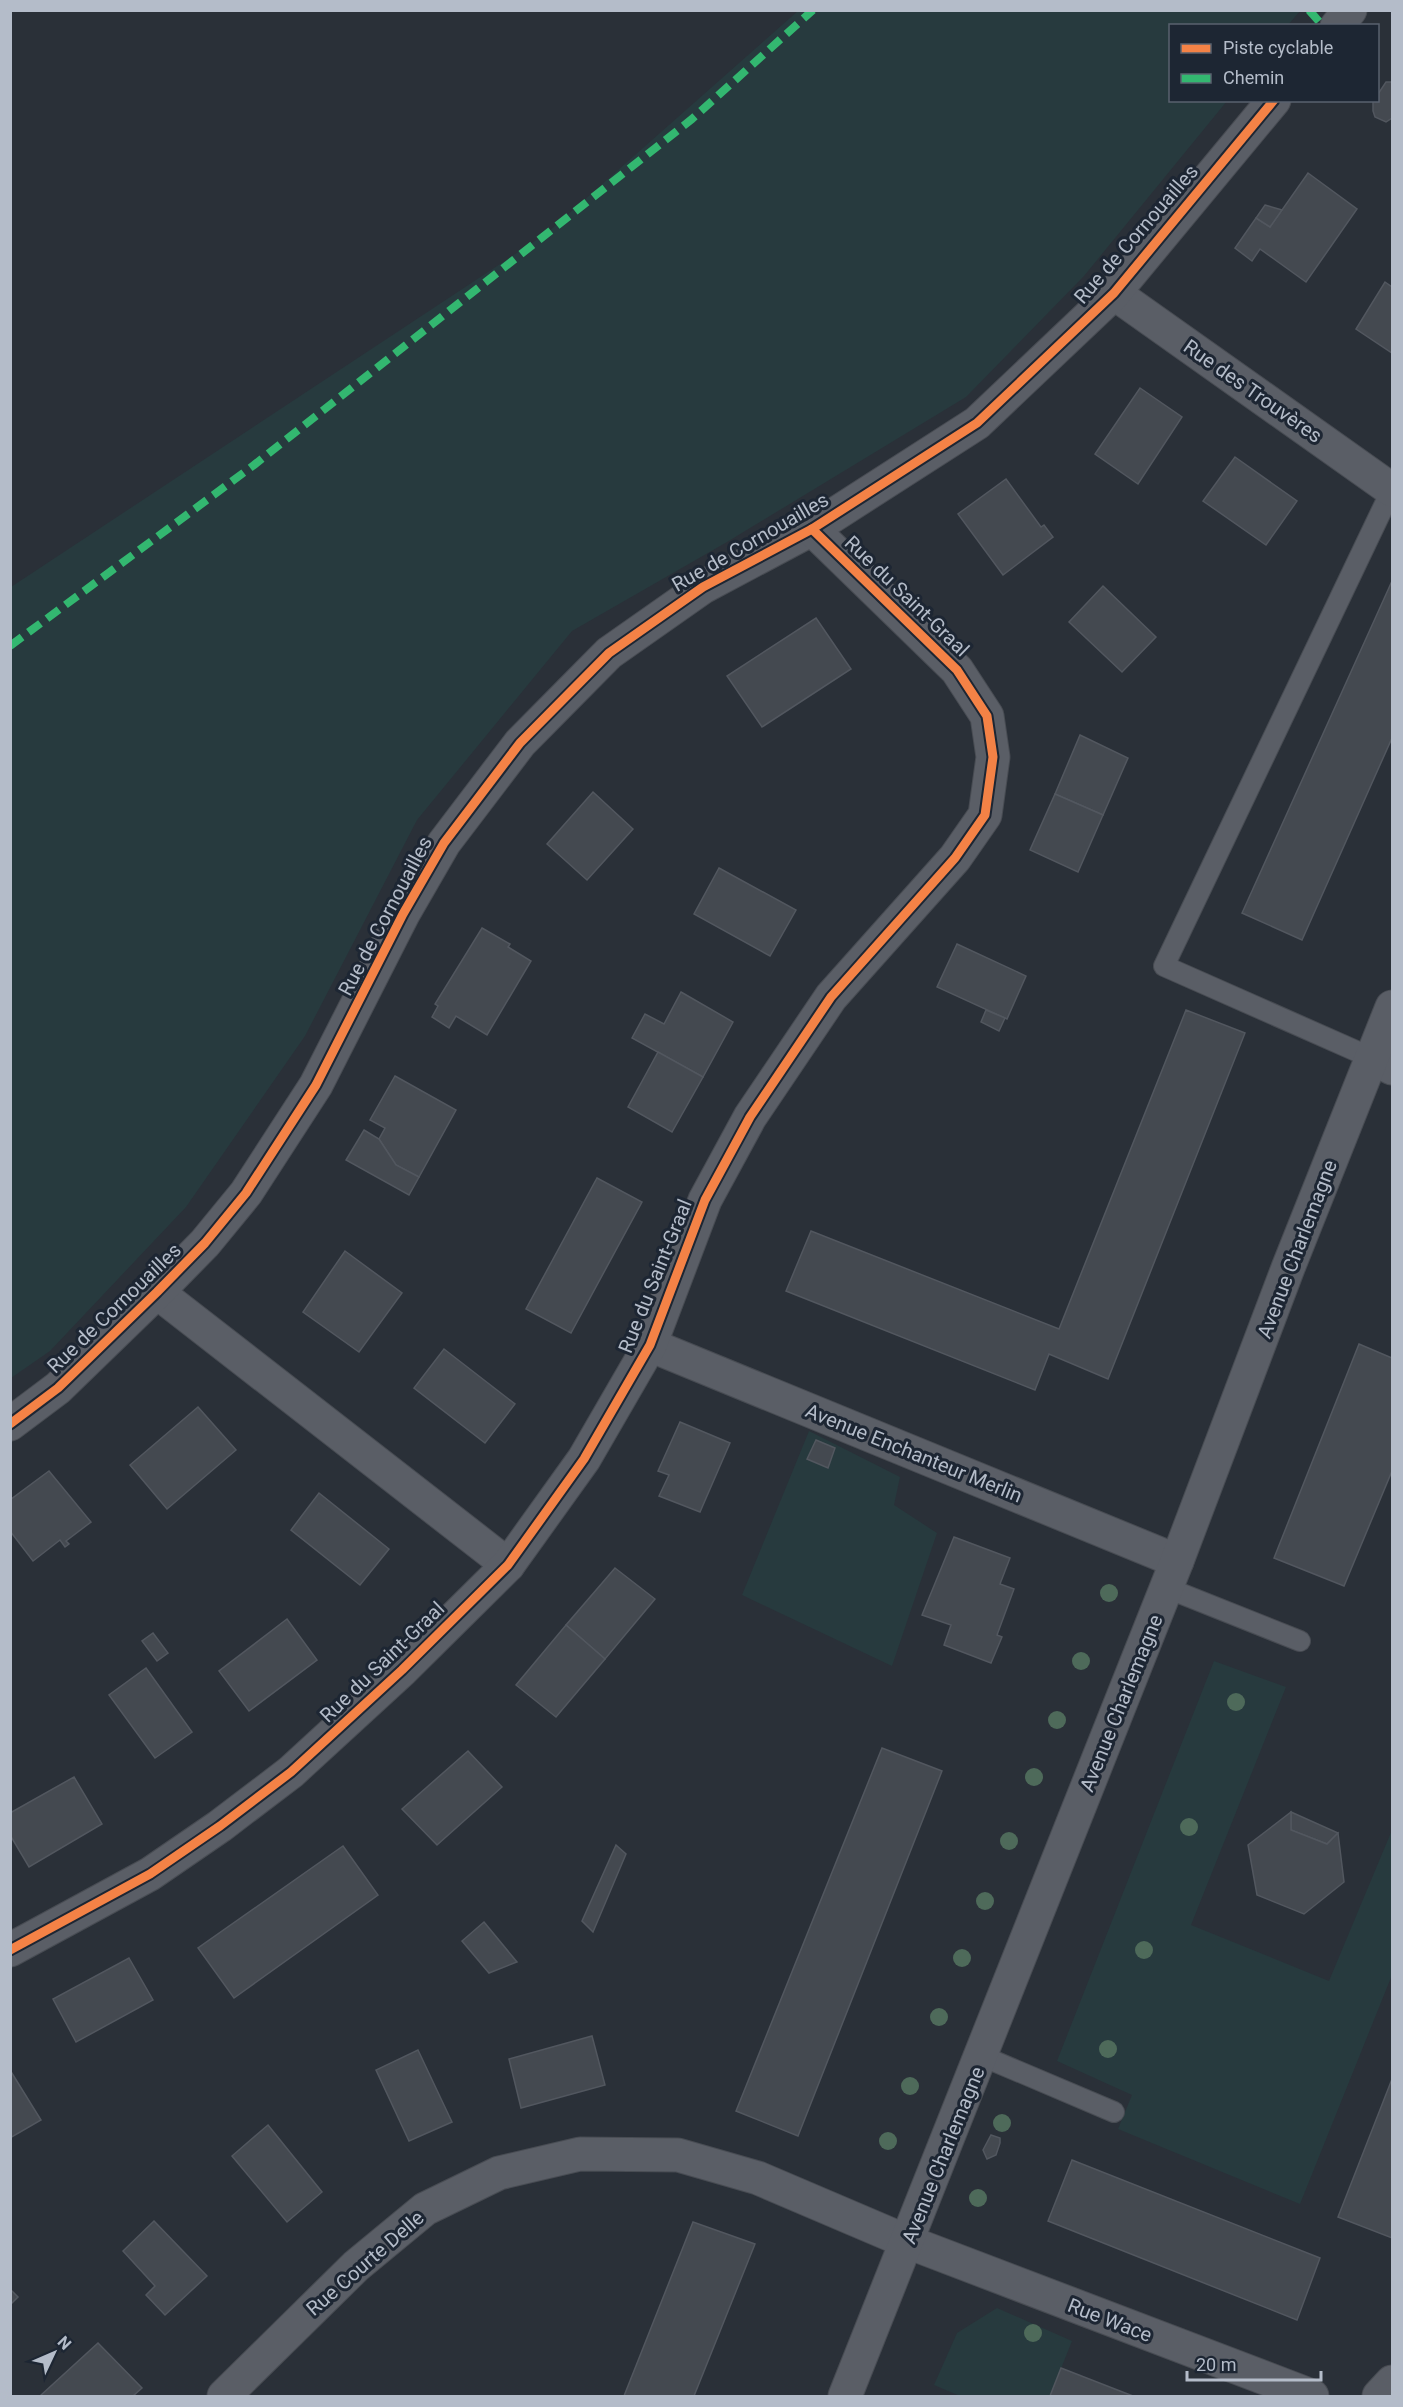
<svg xmlns="http://www.w3.org/2000/svg" width="1403" height="2407" viewBox="0 0 1403 2407" font-family="Roboto,sans-serif">
<style>
.green{fill:#273a3e}
.building{fill:#444950;stroke:#52575f;stroke-width:1.5}
.lines{fill:none;stroke-linecap:round;stroke-linejoin:round}
.service-casing{stroke:#484c53;stroke-width:22}
.minor-casing{stroke:#484c53;stroke-width:35}
.tertiary-casing{stroke:#484c53;stroke-width:35}
.service{stroke:#5a5e66;stroke-width:20}
.minor{stroke:#5a5e66;stroke-width:33}
.tertiary{stroke:#5a5e66;stroke-width:33}
.quiet{stroke:#33b770;stroke-width:8;stroke-dasharray:15 8;stroke-linecap:butt}
.cycleway-casing{stroke:#1d2633;stroke-width:13}
.cycleway{stroke:#f48246;stroke-width:9}
.tree{fill:#4e6a5a}
.labels{text-anchor:middle;stroke-width:6;stroke-linejoin:round;paint-order:stroke}
.street-label{font-size:20px;fill:#b4bcc9;stroke:#1d2633}
</style>
<rect width="100%" height="100%" fill="#2a3038"/>
<g class="green">
<path d="M798 11H1300L1288 25 1170 26V100L1227 101 1084 276 966 397 727 542 572 631 417 820 305 1036 186 1207 50 1351 11 1378V587L547 233Z"/>
<path d="M809 1431 900 1477 894 1505 937 1533 892 1666 742 1595Z"/>
<path d="M1214 1661 1286 1687 1191 1925 1329 1981 1392 1830V1975L1300 2204 1118 2129 1132 2095 1057 2061Z"/>
<path d="M997 2308 1072 2341 1050 2396H960L934 2385 957 2333Z"/>
</g>
<g class="building">
<path d="M1386 82H1392V118L1386 122 1375 117 1373 111V100H1378V94Z"/>
<path d="M1308 173 1357 209 1306 282 1260 249 1252 261 1235 248 1256 218 1270 227Z"/>
<path d="M1265 205 1282 210 1270 227 1256 218Z"/>
<path d="M1385 282 1392 287V353L1356 329Z"/>
<path d="M1140 388 1182 417 1138 484 1095 454Z"/>
<path d="M1235 457 1297 501 1266 545 1203 501Z"/>
<path d="M1006 479 1041 527 1044 525 1053 537 1003 575 958 514Z"/>
<path d="M1392 581V738L1302 940 1242 913Z"/>
<path d="M1103 586 1156 637 1122 672 1069 622Z"/>
<path d="M816 618 851 669 762 727 727 676Z"/>
<path d="M1080 735 1128 758 1103 815 1055 794Z"/>
<path d="M593 792 633 829 587 880 547 844Z"/>
<path d="M1055 794 1103 815 1078 872 1030 850Z"/>
<path d="M719 868 796 910 770 956 694 914Z"/>
<path d="M482 928 510 944 508 947 531 961 487 1035 456 1016 449 1028 432 1017 438 1006 435 1004Z"/>
<path d="M957 944 1026 976 1007 1019 937 987Z"/>
<path d="M681 992 733 1022 703 1077 632 1038 645 1014 664 1024Z"/>
<path d="M986 1010 1005 1018 999 1031 981 1022Z"/>
<path d="M1186 1010 1245 1033 1108 1379 1049 1354 1035 1390 786 1291 811 1231 1059 1329Z"/>
<path d="M658 1052 703 1077 672 1132 628 1107Z"/>
<path d="M395 1076 456 1110 419 1177 396 1165 379 1139 385 1128 370 1120Z"/>
<path d="M364 1130 379 1139 396 1165 419 1177 409 1195 346 1160Z"/>
<path d="M597 1178 642 1202 571 1333 526 1309Z"/>
<path d="M345 1251 402 1293 359 1352 303 1312Z"/>
<path d="M1359 1344 1392 1358V1471L1344 1586 1274 1558Z"/>
<path d="M444 1349 515 1404 485 1443 414 1388Z"/>
<path d="M198 1407 236 1450 167 1509 130 1465Z"/>
<path d="M680 1422 730 1443 700 1512 659 1496 669 1475 658 1471Z"/>
<path d="M816 1440 835 1448 828 1468 807 1459Z"/>
<path d="M49 1471 91 1522 66 1541 69 1544 65 1547 60 1540 33 1561 10 1531V1500Z"/>
<path d="M319 1493 389 1549 360 1585 291 1530Z"/>
<path d="M954 1537 1010 1558 1000 1584 1014 1589 997 1635 1002 1637 991 1663 944 1645 951 1625 922 1615Z"/>
<path d="M615 1568 655 1599 605 1659 566 1625Z"/>
<path d="M287 1619 317 1660 249 1711 219 1671Z"/>
<path d="M566 1625 605 1659 556 1717 516 1685Z"/>
<path d="M153 1633 168 1653 157 1661 142 1641Z"/>
<path d="M146 1668 192 1732 155 1758 109 1695Z"/>
<path d="M882 1748 942 1771 798 2136 736 2111Z"/>
<path d="M468 1751 502 1787 437 1845 402 1809Z"/>
<path d="M74 1777 102 1824 29 1867 10 1835V1813Z"/>
<path d="M1291 1812 1338 1833 1327 1844 1291 1830Z"/>
<path d="M1291 1812V1830L1327 1844 1338 1833 1344 1882 1304 1914 1257 1895 1248 1845Z"/>
<path d="M616 1845 626 1854 593 1932 582 1921Z"/>
<path d="M343 1846 378 1895 234 1998 198 1948Z"/>
<path d="M484 1922 517 1962 489 1973 462 1941Z"/>
<path d="M129 1958 153 2000 76 2042 53 1999Z"/>
<path d="M592 2036 605 2085 521 2108 509 2059Z"/>
<path d="M418 2050 452 2122 409 2141 376 2070Z"/>
<path d="M10 2070 41 2120 10 2138Z"/>
<path d="M1392 2079V2238L1338 2217Z"/>
<path d="M268 2125 322 2192 287 2222 232 2156Z"/>
<path d="M991 2135 1000 2138V2143L996 2155 987 2159 983 2150Z"/>
<path d="M1072 2160 1320 2258 1297 2320 1048 2221Z"/>
<path d="M154 2221 207 2276 165 2315 146 2295 155 2286 123 2251Z"/>
<path d="M693 2222 755 2244 694 2396H624Z"/>
<path d="M10 2289 18 2297 10 2305Z"/>
<path d="M98 2343 142 2388 133 2396H40Z"/>
<path d="M1061 2368 1120 2391 1133 2396H1050Z"/>
</g>
<g class="lines">
<defs>
<g id="service">
<path d="M1372 1058 1164 966 1392 489"/>
<path d="M1167 1588 1300 1641"/>
<path d="M982 2056 1114 2112"/>
</g>
<g id="minor">
<path d="M1337 26 1350 10"/>
<path d="M1114 293 1392 490"/>
<path d="M1372 1058 1392 1068"/>
<path d="M157 1292 508 1565"/>
<path d="M650 1345 1177 1561"/>
<path d="M10 1424 58 1388 157 1292 205 1243 246 1193 316 1085 403 914 444 843 520 743 609 653 703 587 812 529 977 423 1114 293 1274 100"/>
<path d="M10 1950 150 1874 220 1826 291 1772 402 1670 508 1565 584 1459 650 1345 705 1200 750 1117 831 997 955 858 985 815 993 757 987 716 957 670 812 529"/>
<path d="M224 2396 356 2266 425 2209 499 2173 580 2154 678 2155 758 2178 908 2242 1312 2396"/>
<path d="M1379 2396 1392 2382"/>
</g>
<path id="tertiary" d="M845 2396 1177 1561 1288 1268 1392 1007"/>
</defs>
<use href="#service" class="service-casing"/>
<use href="#minor" class="minor-casing"/>
<use href="#tertiary" class="tertiary-casing"/>
<use href="#service" class="service"/>
<use href="#minor" class="minor"/>
<use href="#tertiary" class="tertiary"/>
<g class="quiet">
<path d="M1309 10 1323 26"/>
<path d="M10 646 254 465 692 119 813 10"/>
</g>
<defs>
<g id="cycleway">
<path d="M10 1424 58 1388 157 1292 205 1243 246 1193 316 1085 403 914 444 843 520 743 609 653 703 587 812 529 977 423 1114 293 1274 100"/>
<path d="M10 1950 150 1874 220 1826 291 1772 402 1670 508 1565 584 1459 650 1345 705 1200 750 1117 831 997 955 858 985 815 993 757 987 716 957 670 812 529"/>
</g>
</defs>
<use href="#cycleway" class="cycleway-casing"/>
<use href="#cycleway" class="cycleway"/>
</g>
<g class="tree">
<circle cx="1109" cy="1593" r="9"/>
<circle cx="1081" cy="1661" r="9"/>
<circle cx="1236" cy="1702" r="9"/>
<circle cx="1057" cy="1720" r="9"/>
<circle cx="1034" cy="1777" r="9"/>
<circle cx="1189" cy="1827" r="9"/>
<circle cx="1009" cy="1841" r="9"/>
<circle cx="985" cy="1901" r="9"/>
<circle cx="1144" cy="1950" r="9"/>
<circle cx="962" cy="1958" r="9"/>
<circle cx="939" cy="2017" r="9"/>
<circle cx="1108" cy="2049" r="9"/>
<circle cx="910" cy="2086" r="9"/>
<circle cx="1002" cy="2123" r="9"/>
<circle cx="888" cy="2141" r="9"/>
<circle cx="978" cy="2198" r="9"/>
<circle cx="1033" cy="2333" r="9"/>
</g>
<g class="labels">
<g class="street-label">
<text transform="translate(1136 234) rotate(-49)" y="7">Rue de Cornouailles</text>
<text transform="translate(1253 391) rotate(35)" y="7">Rue des Trouvères</text>
<text transform="translate(750 542) rotate(-30)" y="7">Rue de Cornouailles</text>
<text transform="translate(907 596) rotate(44)" y="7">Rue du Saint-Graal</text>
<text transform="translate(385 916) rotate(-62)" y="7">Rue de Cornouailles</text>
<text transform="translate(1297 1249) rotate(-69)" y="7">Avenue Charlemagne</text>
<text transform="translate(655 1276) rotate(-68)" y="7">Rue du Saint-Graal</text>
<text transform="translate(114 1308) rotate(-44)" y="7">Rue de Cornouailles</text>
<text transform="translate(914 1453) rotate(22)" y="7">Avenue Enchanteur Merlin</text>
<text transform="translate(382 1662) rotate(-44)" y="7">Rue du Saint-Graal</text>
<text transform="translate(1121 1703) rotate(-68)" y="7">Avenue Charlemagne</text>
<text transform="translate(943 2155) rotate(-68)" y="7">Avenue Charlemagne</text>
<text transform="translate(365 2263) rotate(-41)" y="7">Rue Courte Delle</text>
<text transform="translate(1110 2320) rotate(21)" y="7">Rue Wace</text>
</g>
</g>
<rect width="1403" height="2407" fill="none" stroke="#b4bcc9" stroke-width="24"/>
<rect x="1169" y="24" width="210" height="78" fill="#1d2633" stroke="#59626f" stroke-width="1.5"/>
<rect x="1181" y="44" width="30" height="9" fill="#f48246" stroke="#59626f" stroke-width="1.5"/>
<text x="1223" y="54" font-size="18" fill="#b4bcc9">Piste cyclable</text>
<rect x="1181" y="74" width="30" height="9" fill="#33b770" stroke="#59626f" stroke-width="1.5"/>
<text x="1223" y="84" font-size="18" fill="#b4bcc9">Chemin</text>
<g transform="translate(54 2353) rotate(46)" stroke="#1d2633" stroke-width="4.5" paint-order="stroke">
<path d="M0-4.5L10 22L0 15L-10 22Z" fill="#b4bcc9"/>
<text y="-9" font-size="16" font-weight="bold" text-anchor="middle" fill="#b4bcc9">N</text>
</g>
<path d="M1187 2371v9h134v-9" fill="none" stroke="#b4bcc9" stroke-width="3"/>
<text x="1196" y="2371" font-size="18" fill="#b4bcc9" stroke="#1d2633" stroke-width="4.5" paint-order="stroke">20 m</text>
</svg>
